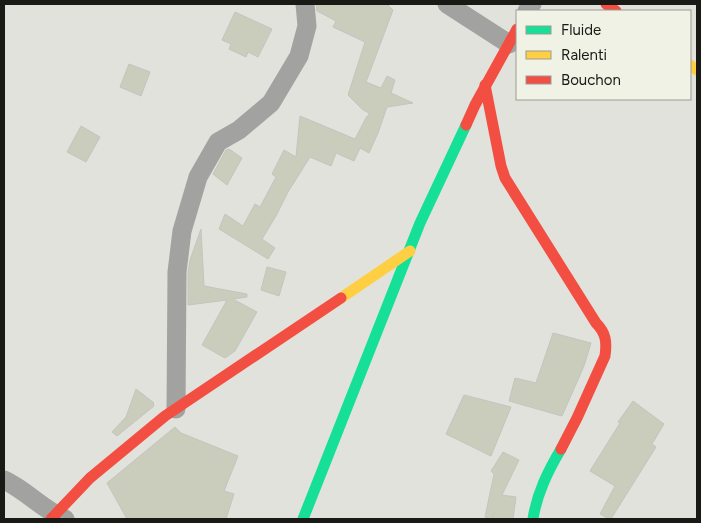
<svg xmlns="http://www.w3.org/2000/svg" width="701" height="523" viewBox="0 0 701 523" font-family="Figtree,sans-serif">
<style>
.building{fill:#cacdbc;stroke:#c4c4c0}
.lines{fill:none;stroke-linecap:round;stroke-linejoin:round}
.street{stroke:#a2a2a0;stroke-width:19}
.fast{stroke:#16e098;stroke-width:11}
.slow{stroke:#ffcf43;stroke-width:11}
.jam{stroke:#f24e42;stroke-width:11}
</style>
<rect width="100%" height="100%" fill="#e1e2dc"/>
<g class="building">
<path d="M316 4H387L393 10 366 82 381 88 387 76 395 80 391 93 413 103 387 107 378 133 369 153 360 148 354 161 336 153 331 166 310 157 288 192 276 216 262 239 275 248 268 259 219 229 225 214 243 226 255 204 260 207 276 177 272 174 284 150 296 157 300 116 355 139 367 116 370 117 368 114 369 113 363 110 348 95 365 42 333 27 336 21 317 11Z"/>
<path d="M235 12 272 29 258 57 248 52 246 57 229 49 231 44 222 40Z"/>
<path d="M129 64 150 72 141 96 120 87Z"/>
<path d="M81 126 100 137 86 162 67 152Z"/>
<path d="M229 149 242 158 227 185 213 174 226 150Z"/>
<path d="M201 229 204 286 247 294V297L233 299 257 312 235 351 225 358 202 345 227 300 188 305V273L190 260Z"/>
<path d="M267 267 286 272 279 296 261 290Z"/>
<path d="M553 333 591 343 584 366 562 416 509 401 515 378 536 383Z"/>
<path d="M136 389 154 403 153 404 154 406 117 436 112 432 126 417Z"/>
<path d="M464 395 511 407 491 456 446 434Z"/>
<path d="M633 401 664 424 652 444 656 447 611 519H609L600 514 615 486 590 471 620 423 618 422Z"/>
<path d="M175 427 181 433 238 456 224 491 234 494 226 519H127L107 483Z"/>
<path d="M503 452 519 460 502 495 516 497 513 519H493L494 513 491 519 485 517 494 474 491 471Z"/>
</g>
<g class="lines">
<g class="street">
<path d="M447 4 509 44"/>
<path d="M527 11 532 4"/>
<path d="M176 409 177 272 182 231 198 177 218 142 239 130 271 103 299 56 307 26 305 4"/>
<path d="M4 480C26 490 43 510 65 519"/>
</g>
<g class="fast">
<path d="M303 519 420 223 466 125"/>
<path d="M533 519C537 493 548 471 561 449"/>
</g>
<g class="slow">
<path d="M690 65 697 70"/>
<path d="M341 298 410 251"/>
</g>
<g class="jam">
<path d="M606 4 616 11"/>
<path d="M485 85 501 166 505 178 596 323C606 333 607 342 605 356L577 418 561 449"/>
<path d="M466 125 475 105 517 29"/>
<path d="M51 519 90 478 165 416 341 298"/>
</g>
</g>
<rect width="701" height="523" fill="none" stroke="#191a16" stroke-width="10"/>
<rect x="516" y="10" width="175" height="90" fill="#f0f2e6" stroke="#9a9c93"/>
<rect x="526" y="26" width="25" height="8" fill="#16e098" stroke="#9a9c93"/>
<text x="561" y="35" font-size="15" fill="#191a16">Fluide</text>
<rect x="526" y="51" width="25" height="8" fill="#ffcf43" stroke="#9a9c93"/>
<text x="561" y="60" font-size="15" fill="#191a16">Ralenti</text>
<rect x="526" y="76" width="25" height="8" fill="#f24e42" stroke="#9a9c93"/>
<text x="561" y="85" font-size="15" fill="#191a16">Bouchon</text>
</svg>
